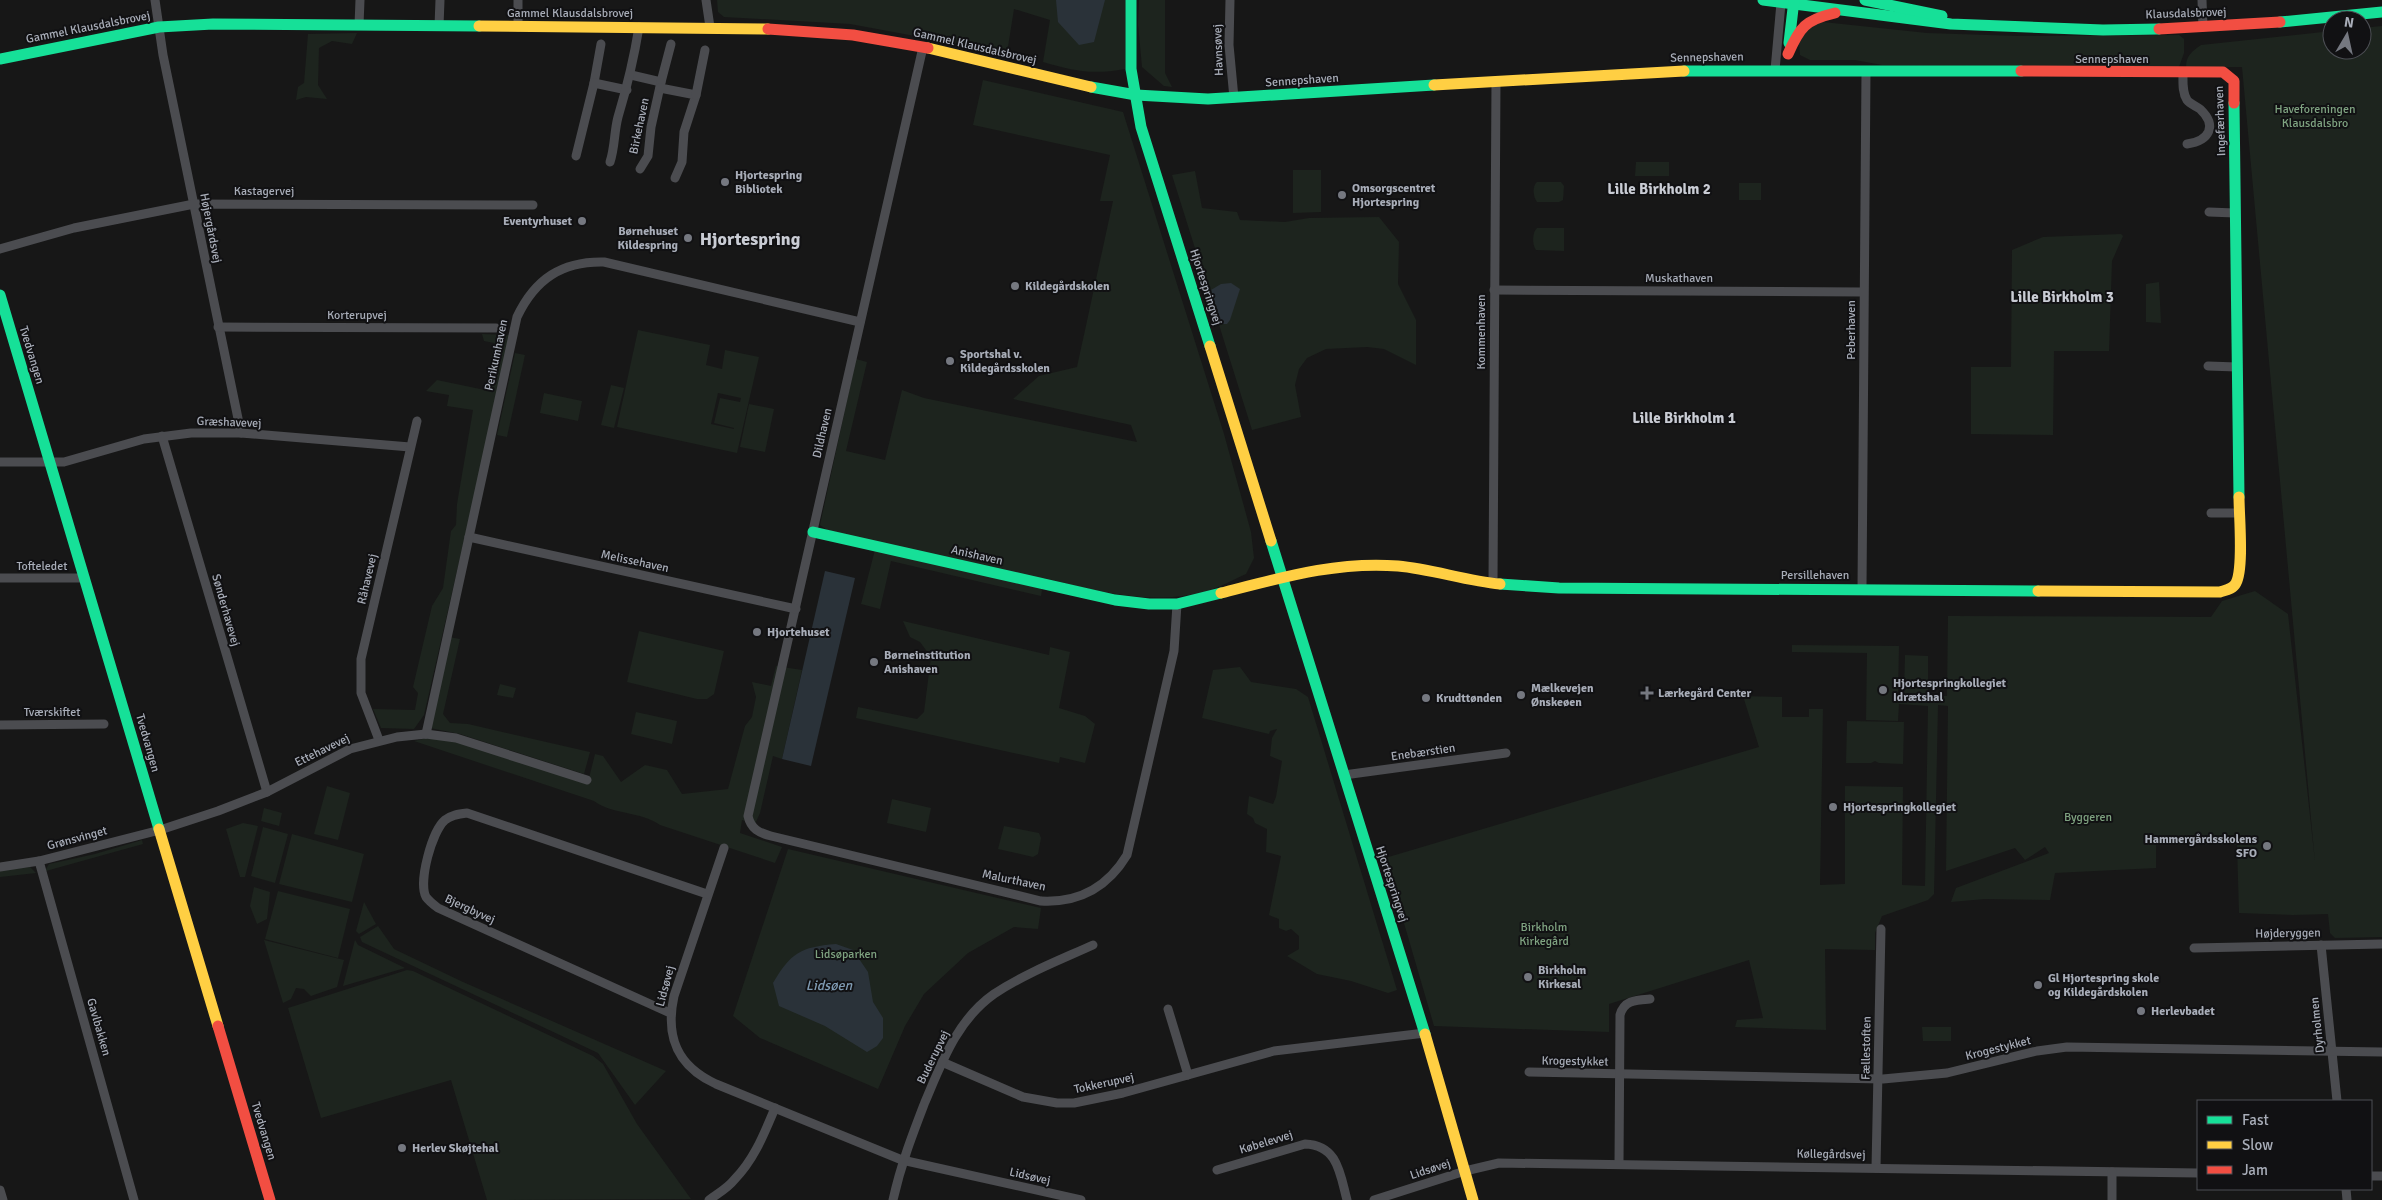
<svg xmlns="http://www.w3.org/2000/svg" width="2382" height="1200" viewBox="0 0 2382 1200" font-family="Signika,sans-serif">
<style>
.green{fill:#1d241e;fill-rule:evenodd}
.water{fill:#2a3239}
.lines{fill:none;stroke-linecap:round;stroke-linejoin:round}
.street{stroke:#4b4c50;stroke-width:9}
.fast{stroke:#16e098;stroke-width:11}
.slow{stroke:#ffcf43;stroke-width:11}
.jam{stroke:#f24e42;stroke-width:11}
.poi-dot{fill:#757880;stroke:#111113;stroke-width:2}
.labels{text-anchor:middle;stroke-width:4;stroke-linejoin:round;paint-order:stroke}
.street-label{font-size:12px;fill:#a8adb8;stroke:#111113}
.park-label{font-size:12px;fill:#7fa381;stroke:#111113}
.poi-label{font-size:12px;font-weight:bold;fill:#a8adb8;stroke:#111113;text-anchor:start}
.water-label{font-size:14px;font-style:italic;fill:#7f9bb3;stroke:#111113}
.quarter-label{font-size:15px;font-weight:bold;fill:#c9ccd4;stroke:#111113}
.district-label{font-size:18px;font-weight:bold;fill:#c9ccd4;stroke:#111113}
</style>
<rect width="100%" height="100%" fill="#171717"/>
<g class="green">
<path d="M717 0H1125V69C1092 75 1074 71 1043 62L1050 20 1014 9 1007 53 850 24 724 17 718 12Z"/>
<path d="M1139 0H1165V73L1172 87 1164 86 1142 67 1138 24Z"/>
<path d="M1823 22 1927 33 2018 36 2179 35 2184 39V53L2179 67 1882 65 1855 60H1810L1800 55 1799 41 1811 25Z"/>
<path d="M2382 26V937L2335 938 2330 933 2328 914 2293 915 2239 913 2237 845H2156V868L2055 873 2050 900 1985 899 1951 902 1956 888 2049 853 2045 847 2025 860 2015 848 1946 871 1948 706 1938 705 1934 894 1928 900 1882 916 1875 933V950L1825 949 1826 1030 1735 1027 1737 1020 1763 1018 1749 960 1609 1004V1032L1434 1026 1385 858 1759 747 1743 696 1782 697V717H1809V709H1823L1820 885 1845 884V786L1903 787 1902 885 1925 886 1928 706 1899 704 1898 721 1866 720 1867 653 1792 652V645L1899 646 1898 695 1947 696 1948 616 2211 617 2222 601 2255 591 2288 614 2315 862 2242 67H2186C2186 56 2192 51 2201 45L2332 31V50H2362V28Z"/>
<path d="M357 33 352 44 332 41 319 48 318 85 327 99 306 97 296 100 298 87 304 83 308 34Z"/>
<path d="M983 80 1123 112 1224 434 1251 532 1254 558 1246 574C1233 580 1218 588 1204 592 1151 606 1095 591 1044 578L1041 596 891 561 880 609 861 604 877 542 827 530 820 525 856 359 867 362 846 451 885 460 902 390 924 398 1137 442 1131 425 1013 399 1039 376 1077 367 1113 201H1100L1110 155 973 125Z"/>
<path d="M1636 162H1669V176H1635Z"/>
<path d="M1293 170H1321V212L1293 213Z"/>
<path d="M1195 171 1202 208 1237 212 1240 220 1285 222 1309 218 1379 217 1399 242 1398 284 1416 320V365L1384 349 1367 347 1326 349 1307 358 1299 369 1295 385 1301 417 1252 430 1172 175Z"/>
<path d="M1537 182H1561L1564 186 1563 200 1559 202H1537C1533 197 1532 186 1537 182Z"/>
<rect x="1739" y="183" width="22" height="17"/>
<path d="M1537 228H1564V251L1536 250C1532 245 1532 232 1537 228Z"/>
<path d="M2121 234 2123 236 2112 261 2109 351H2054L2053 435 1971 434V367H2011L2012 250 2043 237Z"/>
<path d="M2159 282 2161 323 2146 322V284Z"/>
<path d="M638 330 710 345 706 365 722 369 725 350 759 357 737 453 617 427ZM718 393 741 398 740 402 720 398 714 423 734 428V429L711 424Z"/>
<path d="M482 334 511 335 424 715 414 729 381 728 373 709 415 710 418 693 413 687 432 606 443 588 451 531 456 525 457 504 473 410 447 406 449 395 426 391 437 380 485 390 494 343 484 341Z"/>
<path d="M515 353 525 355 507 437 497 435Z"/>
<path d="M611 385 624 388 614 428 601 425Z"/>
<path d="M544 393 582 401 578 421 540 413Z"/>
<path d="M749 404 774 409 765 452 740 447Z"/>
<path d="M903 621 1049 655 1050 647 1070 652 1059 708 1085 716 1095 724 1085 763 1060 757 1059 763 856 718 858 707 917 719 924 712 931 657 920 642 910 637Z"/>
<path d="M639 631 724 651 714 694 707 699H697L627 682Z"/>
<path d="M449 637 460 639 443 714 450 723 468 724 590 752 584 774 460 734 430 728Z"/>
<path d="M1905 655 1928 656V694H1904Z"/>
<path d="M776 666 802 670 782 759 773 756 760 813 755 824 742 820 740 833 782 847 775 863 660 825C640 811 613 815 594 801L414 741 427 738 454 741 588 782 595 754 603 756 621 782 645 765 667 770 682 794 728 789 745 726 752 717 756 697 752 682 771 686Z"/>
<path d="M1240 667 1251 682 1296 689 1308 697 1397 990 1388 993 1351 981 1317 974 1287 956 1299 949V936L1291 929 1286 931 1279 928V919L1269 915 1281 856 1266 852 1267 829 1255 823 1253 818 1247 814 1249 796 1273 804 1276 797 1282 761 1270 756 1272 738 1277 729 1270 731 1269 734 1202 718 1213 670Z"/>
<path d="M500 684 516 688 513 698 497 695Z"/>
<path d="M636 712 677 721 672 744 631 734Z"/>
<path d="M1847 721 1904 722 1903 764 1879 763 1875 761 1871 763H1846Z"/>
<path d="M327 786 350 793 338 840 314 834Z"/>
<path d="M892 799 931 808 926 832 887 823Z"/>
<path d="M264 808 282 813 279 826 261 821Z"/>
<path d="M243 823 258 826 245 877H240L226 829Z"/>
<path d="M1004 826 1039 833 1041 838 1038 854 1033 857 998 849Z"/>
<path d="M263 827 288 834 275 883 251 876Z"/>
<path d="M292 834 364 854 352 902 279 884Z"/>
<path d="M142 840 143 844 46 871V869L49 864 95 854Z"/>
<path d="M788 849 1041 908 1038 929 1014 927 968 953 924 994 905 1026 878 1089 760 1038 733 1016Z"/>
<path d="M30 867 36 873 0 877V870Z"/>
<path d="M254 887 270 892 267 919 257 924 250 906Z"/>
<path d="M278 891 350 909 338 958 265 939Z"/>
<path d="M364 902 376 924 359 934 356 931Z"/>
<path d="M378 926 394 949 463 982 666 1071 635 1105 598 1053 362 942 360 937Z"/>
<path d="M264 940 344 960 337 987 311 996 304 989 296 988 291 999 283 1003Z"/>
<path d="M355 940 358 945 405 968 343 986Z"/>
<path d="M407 970 413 971 593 1056 603 1064 637 1124 691 1199 487 1200 451 1080 321 1118 288 1008Z"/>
<path d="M1922 1027H1951V1041H1923Z"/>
</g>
<g class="water">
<path d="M1056 0H1105L1094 42 1079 45 1058 22Z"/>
<path d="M1231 283 1240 289 1230 320 1227 324H1221L1211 290 1221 284Z"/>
<path d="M825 571 855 578 811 766 782 759Z"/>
<path d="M836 944 853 950 868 972 873 1002 883 1018V1038L877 1046 867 1052 825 1026 779 1006 773 983C791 953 800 947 836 944Z"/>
</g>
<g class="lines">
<g class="street">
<path d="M155 0 163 55 241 433"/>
<path d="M706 0 710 27"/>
<path d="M1230 0 1229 45 1234 98"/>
<path d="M2202 0 2203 27"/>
<path d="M359 25 360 0"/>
<path d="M439 26 440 0"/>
<path d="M518 27V0"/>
<path d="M923 47 748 816C751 829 759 833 771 836L1041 901C1079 903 1107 888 1127 855L1174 651 1177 604"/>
<path d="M1775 70 1781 3"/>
<path d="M2183 73C2183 82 2182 92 2187 100 2190 104 2196 106 2200 109 2218 126 2209 141 2187 144"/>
<path d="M631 75 661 82 651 127 648 156 640 169"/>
<path d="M661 82 671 44"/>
<path d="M594 83 601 44"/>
<path d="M660 88 696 95 684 132 682 162 675 178"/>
<path d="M696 95 705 50"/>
<path d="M576 156 594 83 627 90"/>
<path d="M610 162C615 147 614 132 618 117 627 87 634 58 639 27"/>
<path d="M2209 212 2235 213"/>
<path d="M0 249 74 228 194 204 533 205"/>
<path d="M1494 290 1863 292"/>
<path d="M218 327 496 328"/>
<path d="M2208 366 2237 367"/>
<path d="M162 436 267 792"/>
<path d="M0 462H64L144 439 191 433H241L410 447"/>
<path d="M2211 513H2239"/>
<path d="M469 537 796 609"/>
<path d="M0 578H85"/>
<path d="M1493 583 1496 81"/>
<path d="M1862 589 1866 71"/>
<path d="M0 725 104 724"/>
<path d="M426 734 517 317C535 279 562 261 604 262L860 322"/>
<path d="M379 740 361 693V659L417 421"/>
<path d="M1344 775 1506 753"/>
<path d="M724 848 674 996C665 1037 677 1066 716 1084L902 1160 1081 1200"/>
<path d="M39 861 134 1200"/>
<path d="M0 867 39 861 160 830 218 811 267 792 350 749 397 737 426 734 456 738 587 780"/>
<path d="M2321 945 2337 1101"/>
<path d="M2194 948 2382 944"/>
<path d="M1168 1009 1188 1075"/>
<path d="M670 1013 438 908C434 905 429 901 426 897 418 882 432 831 445 820 451 815 458 814 467 813L707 894"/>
<path d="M942 1062 1023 1097 1057 1103H1074L1123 1093 1274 1051 1425 1033"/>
<path d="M1529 1072 1883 1079 1947 1073 2037 1051 2067 1047 2382 1052"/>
<path d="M1619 1164 1620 1015C1624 1000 1636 1000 1650 999"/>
<path d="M1876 1168 1881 929"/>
<path d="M1217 1170 1305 1144C1338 1145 1340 1174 1347 1200"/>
<path d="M2371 1176H2382"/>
<path d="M2346 1189 2347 1200"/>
<path d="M0 1190 3 1200"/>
<path d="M709 1200C717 1194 728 1188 734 1180 754 1160 764 1134 775 1108"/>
<path d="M893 1200C901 1164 912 1136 925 1102 942 1062 957 1020 994 994 1024 974 1060 960 1093 945"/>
<path d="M1374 1200 1465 1171 1499 1163 2198 1173"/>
<path d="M2112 1200V1172"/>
</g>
<g class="fast">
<path d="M1131 0V69L1141 127 1210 346"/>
<path d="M1763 0 1951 24 2103 30 2159 29"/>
<path d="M1865 0 1942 16"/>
<path d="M2280 22 2382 12"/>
<path d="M1789 43 1794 0"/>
<path d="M0 59 159 27 213 24 479 26"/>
<path d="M1684 71H2021"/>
<path d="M1091 87 1136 95 1208 99 1434 85"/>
<path d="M2234 103 2239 497"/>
<path d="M0 295 159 829"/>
<path d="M813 532 1115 600 1149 604H1177L1221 593"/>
<path d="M1271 541 1425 1034"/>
<path d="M1500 584 1559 588 2038 591"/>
</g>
<g class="slow">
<path d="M479 26 768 29"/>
<path d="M928 48 1091 87"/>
<path d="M1434 85 1684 71"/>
<path d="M1210 346 1271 541"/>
<path d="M2038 591 2220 592C2226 590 2233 589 2236 583 2244 568 2239 516 2239 497"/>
<path d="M1221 593C1280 578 1336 561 1398 566 1432 569 1466 581 1500 584"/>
<path d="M159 829 218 1026"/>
<path d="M1425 1034 1473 1200"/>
</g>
<g class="jam">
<path d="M768 29 853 35 928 48"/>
<path d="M2159 29 2280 22"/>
<path d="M1788 54C1800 27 1805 20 1835 13"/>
<path d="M2021 71 2223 72 2234 81V103"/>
<path d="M218 1026 270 1200"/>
</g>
</g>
<g class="poi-dot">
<circle cx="725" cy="182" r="5"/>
<circle cx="1342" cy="195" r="5"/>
<circle cx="582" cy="221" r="5"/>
<circle cx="688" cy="238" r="5"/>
<circle cx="1015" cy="286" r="5"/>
<circle cx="950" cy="361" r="5"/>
<circle cx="757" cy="632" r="5"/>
<circle cx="874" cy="662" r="5"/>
<circle cx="1883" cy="690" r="5"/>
<path d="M1644.5 685.5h5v5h5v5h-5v5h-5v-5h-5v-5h5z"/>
<circle cx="1521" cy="695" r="5"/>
<circle cx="1426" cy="698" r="5"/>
<circle cx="1833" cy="807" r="5"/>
<circle cx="2267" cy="846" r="5"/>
<circle cx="1528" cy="977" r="5"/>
<circle cx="2038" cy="985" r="5"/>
<circle cx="2141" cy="1011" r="5"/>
<circle cx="402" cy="1148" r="5"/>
</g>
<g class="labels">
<g class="street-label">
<text x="570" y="17">Gammel Klausdalsbrovej</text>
<text transform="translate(2186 13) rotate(-2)" y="4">Klausdalsbrovej</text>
<text transform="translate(88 27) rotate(-11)" y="4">Gammel Klausdalsbrovej</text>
<text transform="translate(975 46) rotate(13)" y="4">Gammel Klausdalsbrovej</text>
<text transform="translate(1218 50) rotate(-92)" y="4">Havnsøvej</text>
<text transform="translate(1707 57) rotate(-1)" y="4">Sennepshaven</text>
<text x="2112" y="63">Sennepshaven</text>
<text transform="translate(1302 80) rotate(-4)" y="4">Sennepshaven</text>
<text transform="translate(2220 121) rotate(-92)" y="4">Ingefærhaven</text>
<text transform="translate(639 126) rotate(-78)" y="4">Birkehaven</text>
<text x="264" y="195">Kastagervej</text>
<text transform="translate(211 228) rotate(79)" y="4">Højergårdsvej</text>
<text x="1679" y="282">Muskathaven</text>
<text transform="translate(1206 287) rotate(72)" y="4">Hjortespringvej</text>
<text x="357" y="319">Korterupvej</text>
<text transform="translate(1851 330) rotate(-90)" y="4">Peberhaven</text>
<text transform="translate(1481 332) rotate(-90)" y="4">Kommenhaven</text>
<text transform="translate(32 355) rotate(73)" y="4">Tvedvangen</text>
<text transform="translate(496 355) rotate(-78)" y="4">Perikumhaven</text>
<text transform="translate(229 422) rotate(2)" y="4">Græshavevej</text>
<text transform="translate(822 433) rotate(-77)" y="4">Dildhaven</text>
<text transform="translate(977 555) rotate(13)" y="4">Anishaven</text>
<text transform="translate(635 561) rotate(12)" y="4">Melissehaven</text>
<text x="42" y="570">Tofteledet</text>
<text x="1815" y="579">Persillehaven</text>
<text transform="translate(367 579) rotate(-77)" y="4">Råhavevej</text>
<text transform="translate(226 610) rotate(74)" y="4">Sønderhavevej</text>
<text x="52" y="716">Tværskiftet</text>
<text transform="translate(148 743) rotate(74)" y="4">Tvedvangen</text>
<text transform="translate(322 750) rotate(-26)" y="4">Ettehavevej</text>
<text transform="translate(1423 752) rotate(-8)" y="4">Enebærstien</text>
<text transform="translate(77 838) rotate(-15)" y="4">Grønsvinget</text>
<text transform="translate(1014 880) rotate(12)" y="4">Malurthaven</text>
<text transform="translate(1392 884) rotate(72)" y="4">Hjortespringvej</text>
<text transform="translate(470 909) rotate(25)" y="4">Bjergbyvej</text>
<text transform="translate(2288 933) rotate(-1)" y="4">Højderyggen</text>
<text transform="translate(665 986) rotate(-75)" y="4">Lidsøvej</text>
<text transform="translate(2317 1025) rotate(-96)" y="4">Dyrholmen</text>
<text transform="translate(99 1027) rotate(74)" y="4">Gavlbakken</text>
<text transform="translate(1866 1048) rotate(-89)" y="4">Fællestoften</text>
<text transform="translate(1998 1048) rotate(-14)" y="4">Krogestykket</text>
<text transform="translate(933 1057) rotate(-64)" y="4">Buderupvej</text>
<text transform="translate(1575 1061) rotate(1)" y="4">Krogestykket</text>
<text transform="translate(1104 1083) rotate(-12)" y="4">Tokkerupvej</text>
<text transform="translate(264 1131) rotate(73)" y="4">Tvedvangen</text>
<text transform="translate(1266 1142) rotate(-17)" y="4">Købelevvej</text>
<text transform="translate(1831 1154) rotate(1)" y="4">Køllegårdsvej</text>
<text transform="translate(1430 1169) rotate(-18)" y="4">Lidsøvej</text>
<text transform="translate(1030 1176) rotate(13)" y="4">Lidsøvej</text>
</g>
<g class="park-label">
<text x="2315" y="113">Haveforeningen<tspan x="2315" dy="14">Klausdalsbro</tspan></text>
<text x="2088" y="821">Byggeren</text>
<text x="1544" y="931">Birkholm<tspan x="1544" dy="14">Kirkegård</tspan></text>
<text x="846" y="958">Lidsøparken</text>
</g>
<g class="poi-label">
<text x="735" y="179">Hjortespring<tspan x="735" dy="14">Bibliotek</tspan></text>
<text x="1352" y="192">Omsorgscentret<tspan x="1352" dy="14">Hjortespring</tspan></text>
<text x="572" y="225" text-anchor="end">Eventyrhuset</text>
<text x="678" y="235" text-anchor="end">Børnehuset<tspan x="678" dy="14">Kildespring</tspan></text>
<text x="1025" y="290">Kildegårdskolen</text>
<text x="960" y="358">Sportshal v.<tspan x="960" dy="14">Kildegårdsskolen</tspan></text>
<text x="767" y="636">Hjortehuset</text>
<text x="884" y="659">Børneinstitution<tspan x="884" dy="14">Anishaven</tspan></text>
<text x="1893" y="687">Hjortespringkollegiet<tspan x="1893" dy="14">Idrætshal</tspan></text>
<text x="1531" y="692">Mælkevejen<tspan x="1531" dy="14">Ønskeøen</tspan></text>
<text x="1658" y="697">Lærkegård Center</text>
<text x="1436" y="702">Krudttønden</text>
<text x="1843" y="811">Hjortespringkollegiet</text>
<text x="2257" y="843" text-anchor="end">Hammergårdsskolens<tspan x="2257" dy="14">SFO</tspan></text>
<text x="1538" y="974">Birkholm<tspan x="1538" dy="14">Kirkesal</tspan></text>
<text x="2048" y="982">Gl Hjortespring skole<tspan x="2048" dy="14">og Kildegårdskolen</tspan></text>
<text x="2151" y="1015">Herlevbadet</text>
<text x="412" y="1152">Herlev Skøjtehal</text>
</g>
<g class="water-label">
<text x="829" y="990">Lidsøen</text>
</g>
<g class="quarter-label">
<text x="1659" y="194">Lille Birkholm 2</text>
<text x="2062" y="302">Lille Birkholm 3</text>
<text x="1684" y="423">Lille Birkholm 1</text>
</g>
<g class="district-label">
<text x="750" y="245">Hjortespring</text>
</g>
</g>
<rect x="2197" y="1100" width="175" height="90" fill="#111113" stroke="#4d4f55"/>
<rect x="2207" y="1116" width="25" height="8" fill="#16e098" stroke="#4d4f55"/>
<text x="2242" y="1125" font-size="15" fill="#a8adb8">Fast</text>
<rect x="2207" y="1141" width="25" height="8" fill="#ffcf43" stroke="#4d4f55"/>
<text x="2242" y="1150" font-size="15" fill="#a8adb8">Slow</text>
<rect x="2207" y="1166" width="25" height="8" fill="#f24e42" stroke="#4d4f55"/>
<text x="2242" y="1175" font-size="15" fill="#a8adb8">Jam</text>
<g transform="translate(2347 35) rotate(9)"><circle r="24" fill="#111113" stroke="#4d4f55"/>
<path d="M0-4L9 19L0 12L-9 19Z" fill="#757880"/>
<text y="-8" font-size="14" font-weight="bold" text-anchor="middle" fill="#a8adb8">N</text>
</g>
</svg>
